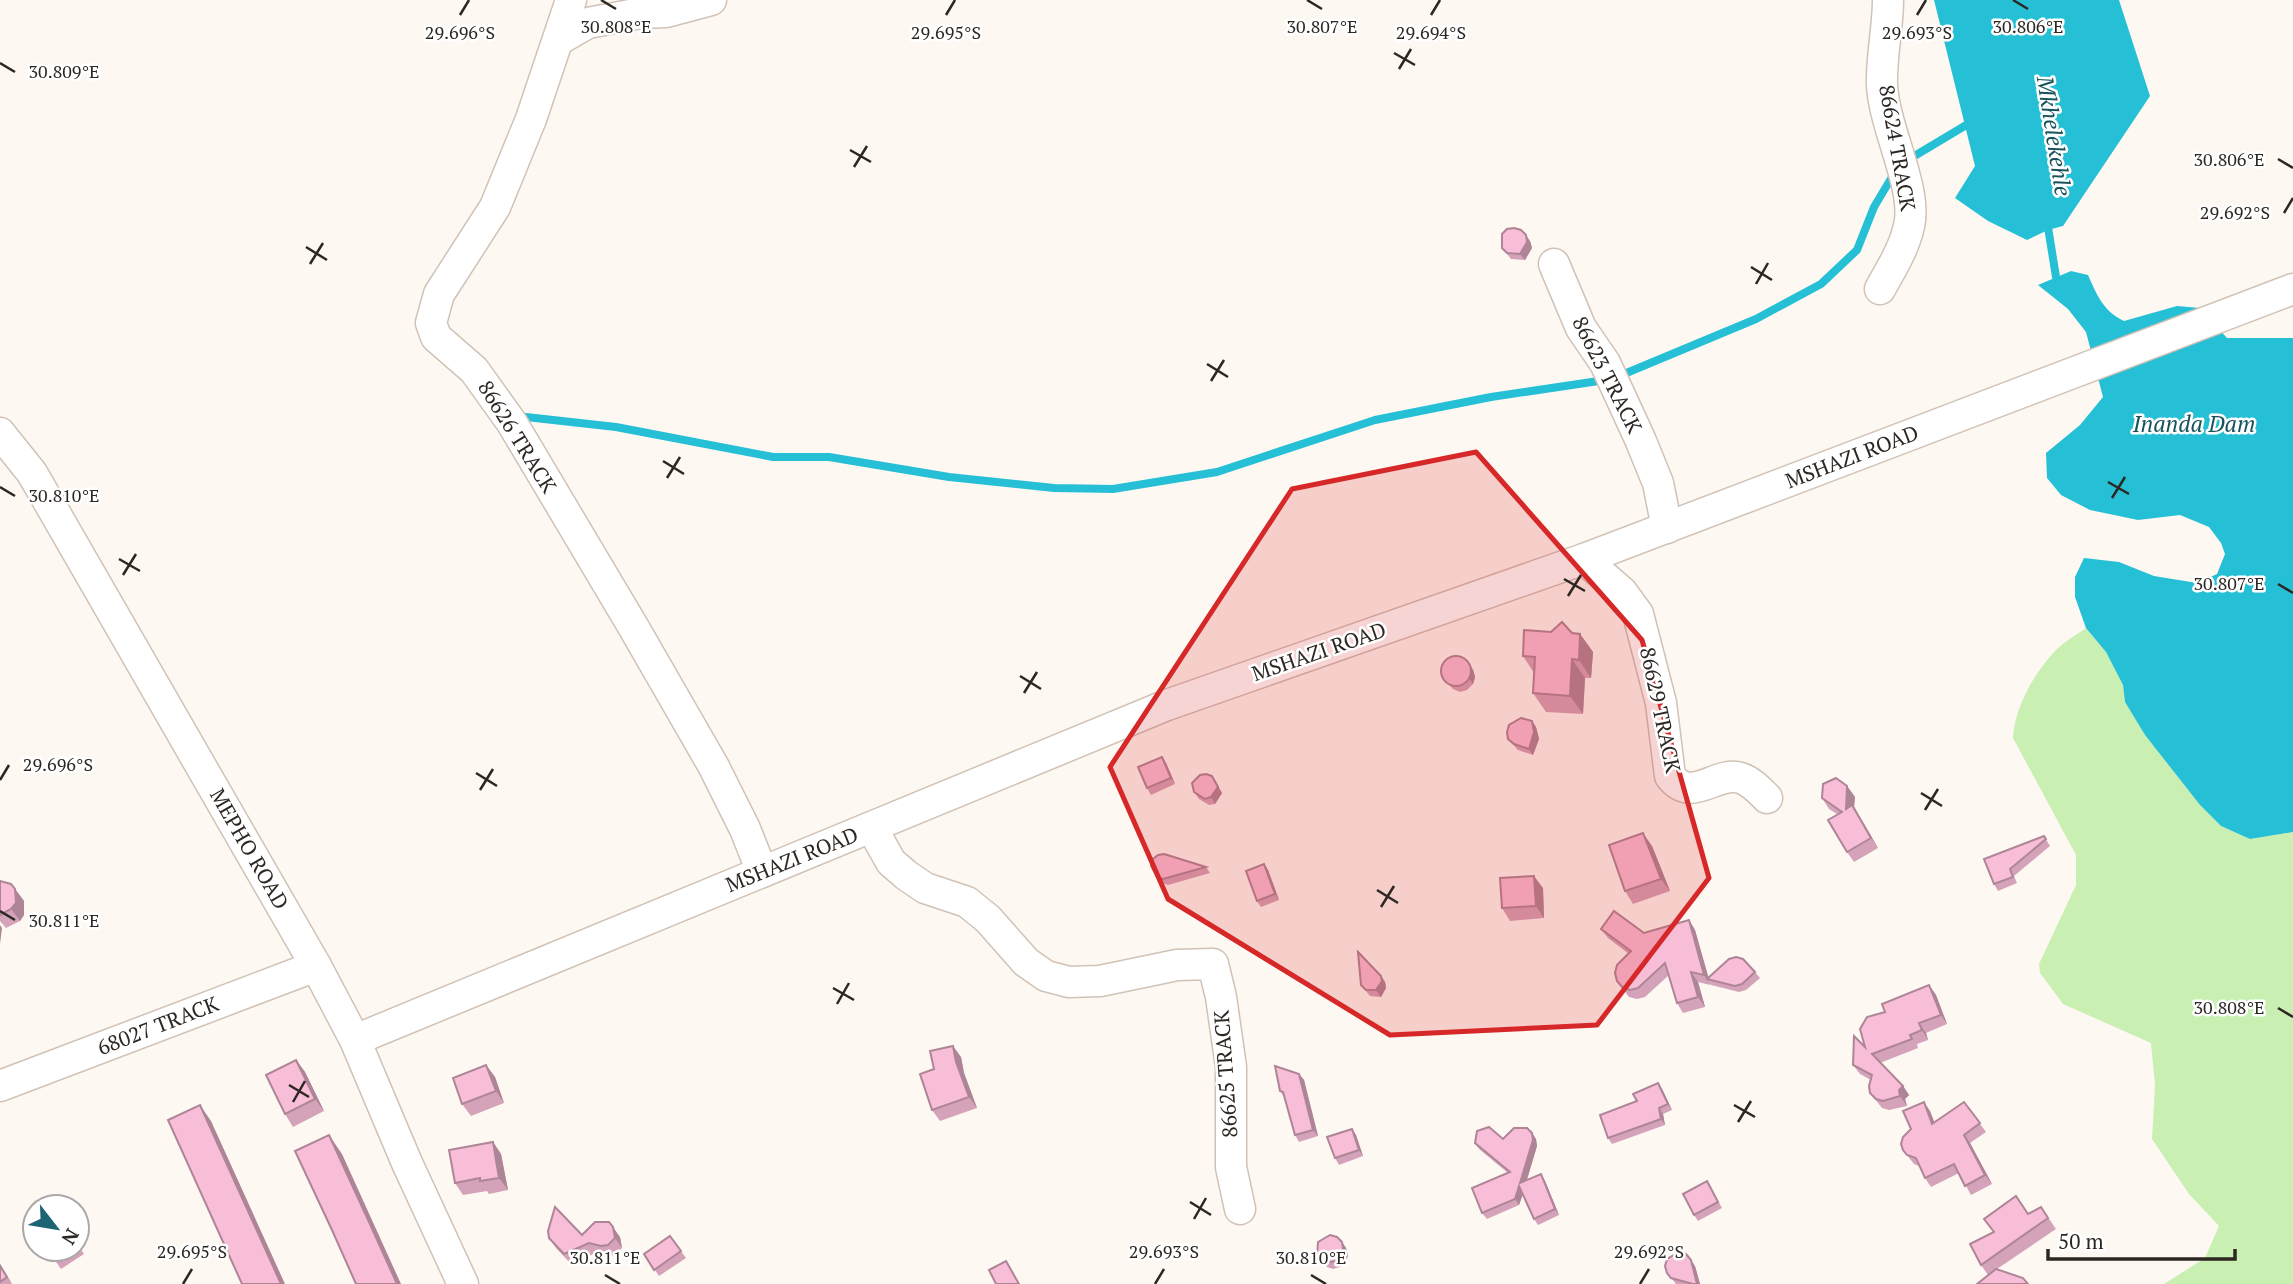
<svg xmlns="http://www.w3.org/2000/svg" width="2293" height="1284" viewBox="0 0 2293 1284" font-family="'PT Serif',serif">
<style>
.green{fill:#c9efb2}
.water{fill:#25c0d6}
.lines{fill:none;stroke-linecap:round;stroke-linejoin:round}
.stream{stroke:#25c0d6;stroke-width:8}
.minor-casing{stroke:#d1c2b6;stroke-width:33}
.minor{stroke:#fff;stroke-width:30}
.wall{fill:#d5a3b9}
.shaded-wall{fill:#ae8596}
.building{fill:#f8bed7;stroke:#ae8596;stroke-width:2}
.marked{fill:#d62828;fill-opacity:0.2;stroke:#d62828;stroke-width:5;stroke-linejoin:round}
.ticks{fill:none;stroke:#2d2723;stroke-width:2.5}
.labels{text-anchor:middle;stroke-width:5;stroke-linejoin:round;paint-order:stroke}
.street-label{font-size:21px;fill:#2d2723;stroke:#fff}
.water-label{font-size:23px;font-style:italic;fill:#17535c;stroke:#fff}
.ticks-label{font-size:18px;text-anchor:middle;fill:#2d2723;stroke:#fff;stroke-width:5;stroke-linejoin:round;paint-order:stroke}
</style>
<rect width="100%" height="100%" fill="#fef8f3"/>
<path class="green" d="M2086 628 2106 652 2123 685 2125 702 2145 735 2200 805 2221 826 2250 839 2293 832V1284H2164L2205 1258 2219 1226 2189 1194 2152 1139 2155 1085 2151 1043 2063 1004 2040 973 2039 964 2076 885V855L2013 738C2014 708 2035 672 2055 651 2064 642 2076 635 2086 628Z"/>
<g class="water">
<path d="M1934 0H2119L2150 96 2063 226 2048 230 2027 240 1988 221 1955 198 1975 166Z"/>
<path d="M2071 271 2088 275C2097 295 2103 311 2124 321L2177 306 2200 308 2227 338H2293V832L2250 839 2221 826 2200 805 2145 735 2125 702 2123 685 2106 652 2086 628 2075 597V577L2084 558 2119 562 2154 576 2197 583 2217 574 2225 554 2221 543 2209 527 2180 515 2138 520 2090 510 2061 495 2047 478 2046 453 2080 425 2103 397 2086 332 2068 309 2038 285Z"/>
</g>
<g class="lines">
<g class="stream">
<path d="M1906 161 1973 121"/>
<path d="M2047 221 2056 277"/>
<path d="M526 417 616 427 773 457H829L949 477 1054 488 1113 489 1217 472 1375 420 1491 397 1612 379 1756 319 1821 284 1857 250 1874 207 1895 172"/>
</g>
<defs>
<g id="minor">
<path d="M571 0 531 119 495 207 439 294 431 323 436 337 474 370 512 423 634 628 714 767 745 829 762 872"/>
<path d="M560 39 588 23 641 13 666 12 711 0"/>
<path d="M1554 264 1581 328 1605 363 1640 439 1658 483 1667 528"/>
<path d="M1880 289C1891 269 1904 249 1909 226 1918 189 1884 128 1882 85 1881 57 1888 28 1888 0"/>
<path d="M0 433 32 473 316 966 355 1040 407 1163 463 1284"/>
<path d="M1584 559 1622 592 1638 614 1661 703 1670 776C1692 805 1716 770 1741 778 1752 782 1759 790 1767 798"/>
<path d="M872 828 891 862 906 875 925 888 967 902 988 919 1026 962 1046 976 1069 982 1100 981 1177 965 1213 964 1221 997 1231 1067V1167L1240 1209"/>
<path d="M355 1040 1167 705 1584 559 2293 289"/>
<path d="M0 1086 316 966"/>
</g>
</defs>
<use href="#minor" class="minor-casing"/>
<use href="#minor" class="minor"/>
</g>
<g class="wall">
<path d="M1530 241 1532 248 1525 260 1511 259 1502 248Z"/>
<path d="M1572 633 1580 634 1593 652 1591 678H1585L1583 714 1546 712 1533 693 1534 673 1523 656Z"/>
<path d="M1469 663 1473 670 1475 677 1473 684 1467 690 1460 692 1453 689 1443 678Z"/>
<path d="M1532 721 1536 727 1539 739 1533 755 1518 750 1508 739Z"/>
<path d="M1162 757 1166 763 1175 784 1151 795 1147 788Z"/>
<path d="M1212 776 1222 793 1215 804 1209 805 1199 799 1194 792Z"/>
<path d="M1847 786 1855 797 1854 807 1878 848 1854 862 1847 852 1837 814 1829 809 1822 798Z"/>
<path d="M2044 836 2050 846 2014 876 2017 883 1998 891 1994 884Z"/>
<path d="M1652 846 1670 891 1633 904 1625 891Z"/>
<path d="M1264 864 1268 870 1279 900 1261 907 1257 901Z"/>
<path d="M1206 867 1210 873 1168 885 1162 883 1157 877Z"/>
<path d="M0 881 15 889 24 901V915L20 921 6 928 0 921Z"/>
<path d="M1543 888 1544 918 1510 921 1502 908Z"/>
<path d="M1689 920 1695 930 1708 978 1755 972 1760 978 1746 990 1739 992 1711 985 1710 983V985L1698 982 1705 1007 1683 1013 1677 1003 1669 975 1645 997 1637 999 1629 997 1617 981 1629 954 1608 938 1601 929 1644 933Z"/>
<path d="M1381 976 1385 982 1386 988 1381 997 1370 996 1361 985Z"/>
<path d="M1929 985 1936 995 1947 1024 1926 1033 1928 1040 1917 1044 1918 1048 1880 1063 1903 1086 1909 1095 1905 1099 1907 1106 1889 1110 1882 1108 1870 1093 1871 1080 1860 1074 1853 1065 1885 1012Z"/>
<path d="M961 1057 964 1073 977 1108 940 1121 932 1110 934 1069Z"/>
<path d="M296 1060 305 1072 324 1111 293 1127 285 1114Z"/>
<path d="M486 1065 495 1077 504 1103 471 1116 462 1104Z"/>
<path d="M1299 1074 1304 1080 1318 1136 1299 1142 1295 1135 1285 1098 1280 1091Z"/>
<path d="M1658 1083 1662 1089 1672 1110 1663 1114 1665 1125 1612 1144 1608 1138 1637 1101Z"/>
<path d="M1964 1102 1986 1132 1970 1143 1992 1184 1971 1195 1959 1173 1931 1187 1925 1178 1919 1166 1914 1164 1903 1150 1930 1111 1935 1123Z"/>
<path d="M1352 1129 1356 1135 1363 1156 1339 1165 1335 1158Z"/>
<path d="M1532 1133 1536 1139 1537 1146 1527 1180 1545 1181 1559 1215 1538 1225 1534 1219 1523 1195 1519 1205 1487 1219 1482 1213 1508 1173 1479 1149 1475 1143Z"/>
<path d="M493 1142 501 1154 508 1190 489 1194 487 1191 463 1195 455 1183Z"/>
<path d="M1711 1187 1722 1208 1698 1221 1694 1215Z"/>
<path d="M2041 1207 2056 1229 1988 1275 1981 1265 2029 1214Z"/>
<path d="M582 1235 620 1237 622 1248 615 1255 608 1256 596 1253 571 1264 556 1248 549 1238Z"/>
<path d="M670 1236 686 1258 659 1276 644 1254Z"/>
<path d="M1342 1242 1346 1248 1348 1255 1346 1262 1340 1267 1333 1269 1327 1267 1317 1255Z"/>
<path d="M77 1243 84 1254 61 1269 47 1249H77Z"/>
<path d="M0 1264 12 1284H0Z"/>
<path d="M1695 1266 1700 1284H1676L1667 1273Z"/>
</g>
<g class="shaded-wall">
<path d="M1526 235 1530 241 1532 248 1525 260 1520 254Z"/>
<path d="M1580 634 1593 652 1591 678 1579 660Z"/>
<path d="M1572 659 1585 678 1583 714 1570 696Z"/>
<path d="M1469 663 1473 670 1475 677 1473 684 1469 678Z"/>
<path d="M1532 721 1536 727 1539 739 1533 755 1529 749Z"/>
<path d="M1162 757 1166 763 1175 784 1171 778Z"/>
<path d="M1212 776 1222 793 1215 804 1211 797Z"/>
<path d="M1847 786 1855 797 1854 807 1878 848 1871 838 1846 809Z"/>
<path d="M1643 833 1652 846 1670 891 1661 879Z"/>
<path d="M1264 864 1268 870 1279 900 1275 894Z"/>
<path d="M1534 876 1543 888 1544 918 1536 906Z"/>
<path d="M15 889 24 901V915L20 921 11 909Z"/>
<path d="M1689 920 1695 930 1709 979H1707L1710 985 1704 975Z"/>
<path d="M0 925 2 928 0 944Z"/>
<path d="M1691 972 1698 982 1705 1007 1698 997Z"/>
<path d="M1381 976 1385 982 1386 988 1381 997 1376 990Z"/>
<path d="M1929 985 1936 995 1947 1024 1941 1015Z"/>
<path d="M1919 1023 1926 1033 1928 1040 1922 1030Z"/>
<path d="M953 1046 961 1057 964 1073 977 1108 969 1097 956 1062Z"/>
<path d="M296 1060 305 1072 324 1111 315 1099Z"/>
<path d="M486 1065 495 1077 504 1103 496 1091Z"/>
<path d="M1299 1074 1304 1080 1318 1136 1313 1130Z"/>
<path d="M1658 1083 1662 1089 1672 1110 1668 1104Z"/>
<path d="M1903 1086 1909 1095 1905 1099 1907 1106 1900 1096 1899 1090Z"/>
<path d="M1924 1102 1930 1111 1938 1133 1932 1124Z"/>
<path d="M200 1105 211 1121 285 1284H281Z"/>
<path d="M1659 1108 1663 1114 1665 1125 1661 1119Z"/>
<path d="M1352 1129 1356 1135 1363 1156 1359 1150Z"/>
<path d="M1532 1133 1536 1139 1537 1146 1524 1189 1520 1183Z"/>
<path d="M329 1135 342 1154 401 1284H397Z"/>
<path d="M1964 1135 1970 1143 1992 1184 1985 1175Z"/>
<path d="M493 1142 501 1154 508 1190 499 1178Z"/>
<path d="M1541 1174 1545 1181 1559 1215 1555 1209Z"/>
<path d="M1519 1186 1523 1193 1519 1205 1515 1199Z"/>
<path d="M613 1227 620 1237 622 1248 615 1238Z"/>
<path d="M1342 1242 1346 1248 1348 1255 1346 1262 1341 1256Z"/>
<path d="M1691 1260 1695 1266 1700 1284H1697Z"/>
<path d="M0 1264 12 1284 7 1277 0 1266Z"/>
</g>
<g class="building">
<path d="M1514 228 1521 230 1526 235 1527 242 1520 254 1507 253 1502 248V234L1507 229Z"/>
<path d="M1562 622 1572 633 1580 634 1579 660 1572 659 1570 696 1533 693 1535 657 1523 656 1524 630 1551 632Z"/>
<circle cx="1456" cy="671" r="15"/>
<path d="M1521 718 1532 721 1534 732 1529 749 1514 744 1508 739 1507 732 1509 725Z"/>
<path d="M1162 757 1171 778 1147 788 1138 767Z"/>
<path d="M1206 774 1212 776 1218 787 1211 797 1205 799 1194 792 1192 783 1200 775Z"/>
<path d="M1836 778 1847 786 1846 809 1852 805 1871 838 1847 852 1828 820 1842 812 1822 798 1823 784Z"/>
<path d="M1643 833 1661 879 1625 891 1609 845Z"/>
<path d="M2044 836 2046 839 2010 869 2013 877 1994 884 1984 859Z"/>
<path d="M1164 854 1206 867 1163 879 1157 877 1151 866 1153 859 1158 855Z"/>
<path d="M1264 864 1275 894 1257 901 1246 871Z"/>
<path d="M1534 876 1536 906 1502 908 1500 878Z"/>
<path d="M0 881 11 884 15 889 16 903 11 909 0 915Z"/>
<path d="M1614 911 1644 933 1689 920 1704 975 1691 972 1698 997 1677 1003 1665 963 1638 988 1630 990 1622 987 1617 981 1615 973 1617 965 1631 951 1601 929Z"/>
<path d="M1358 952 1381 976 1382 981 1376 990H1366L1361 985Z"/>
<path d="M1736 957 1743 959 1755 972 1742 984 1735 986 1707 979 1729 959Z"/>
<path d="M1929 985 1941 1015 1919 1023 1922 1030 1910 1035 1912 1039 1872 1054 1903 1086 1899 1090 1900 1096 1883 1101 1876 1099 1870 1093 1869 1086 1872 1075 1853 1065 1854 1036 1865 1047 1860 1029 1867 1017 1885 1012 1882 1004Z"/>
<path d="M953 1046 956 1062 969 1097 932 1110 920 1074 934 1069 930 1051Z"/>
<path d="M296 1060 315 1099 285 1114 266 1075Z"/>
<path d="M486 1065 496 1091 462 1104 453 1078Z"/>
<path d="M1275 1066 1299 1074 1313 1130 1295 1135 1283 1092 1280 1091Z"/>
<path d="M1658 1083 1668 1104 1659 1108 1661 1119 1608 1138 1600 1115 1637 1101 1633 1094Z"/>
<path d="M1924 1102 1932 1124 1964 1102 1980 1123 1964 1135 1985 1175 1965 1186 1954 1164 1925 1178 1916 1158 1907 1155 1903 1150 1901 1144 1903 1137 1911 1129 1903 1111Z"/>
<path d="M200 1105 281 1284H242L168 1120Z"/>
<path d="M1489 1127 1503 1139 1514 1128H1527L1532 1133 1533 1140 1520 1183 1541 1174 1555 1209 1534 1219 1519 1186 1515 1199 1482 1213 1472 1188 1510 1172 1475 1143 1477 1131Z"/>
<path d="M1352 1129 1359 1150 1335 1158 1327 1137Z"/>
<path d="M329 1135 369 1222 397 1284H356L332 1230 295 1151Z"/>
<path d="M493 1142 499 1178 480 1181V1178L455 1183 449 1150Z"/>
<path d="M1707 1181 1718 1202 1694 1215 1683 1194Z"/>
<path d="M2016 1196 2028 1214 2041 1207 2048 1218 1981 1265 1970 1244 1994 1232 1984 1219Z"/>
<path d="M555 1207 582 1235 595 1222H609L613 1227 615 1238 608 1245 601 1246 589 1243 564 1254 549 1238 548 1231Z"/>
<path d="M1330 1235 1337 1237 1342 1242 1343 1249 1341 1256 1336 1261 1329 1262 1322 1260 1317 1255 1318 1242Z"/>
<path d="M670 1236 681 1251 654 1270 644 1254Z"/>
<path d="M47 1249H65L52 1257Z"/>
<path d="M1679 1252 1686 1254 1691 1260 1697 1284H1693L1671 1278 1667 1273 1665 1266 1667 1259Z"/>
<path d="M1006 1261 1019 1284H996L989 1270Z"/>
<path d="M0 1266 7 1277 0 1282Z"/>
<path d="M1996 1269 2023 1278 2028 1284H1977Z"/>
</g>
<path class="marked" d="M1476 452 1642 640 1709 878 1597 1025 1390 1035 1168 899 1110 767 1292 489Z"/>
<path class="ticks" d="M601 0 616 9M1307 0 1322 9M2013 0 2028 9M460 15 469 0M946 15 955 0M1431 15 1440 0M1917 15 1926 0M1394 53 1415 65M0 63 15 72M1399 69 1411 49M850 150 871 162M2278 159 2293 168M854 167 867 146M2284 213 2293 198M306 247 327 260M310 264 323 243M1751 267 1772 280M1756 284 1768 263M1207 364 1228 377M1211 381 1224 360M663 461 684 474M667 478 680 457M2108 482 2129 494M0 487 15 496M2112 498 2125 477M119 559 140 571M123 575 136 554M1564 579 1585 591M2278 584 2293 593M1568 596 1581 575M1020 676 1041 689M1024 693 1037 672M476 773 497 786M0 780 9 765M480 790 493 769M1921 793 1942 806M1925 810 1938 789M1377 890 1398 903M1381 907 1394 886M0 911 15 920M833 988 854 1000M837 1004 849 983M2278 1008 2293 1017M289 1085 309 1097M293 1102 305 1081M1734 1105 1755 1117M1738 1122 1751 1101M1190 1202 1211 1215M1194 1219 1206 1198M605 1275 620 1284M1311 1275 1326 1284M183 1284 192 1269M1155 1284 1164 1269M1640 1284 1649 1269"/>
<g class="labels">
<g class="street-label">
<text transform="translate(1897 148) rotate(80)" y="7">86624 TRACK</text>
<text transform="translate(1607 375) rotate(63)" y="7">86623 TRACK</text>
<text transform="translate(517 437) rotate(58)" y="7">86626 TRACK</text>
<text transform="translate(1852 457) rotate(-21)" y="7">MSHAZI ROAD</text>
<text transform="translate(1319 652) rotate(-19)" y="7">MSHAZI ROAD</text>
<text transform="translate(1660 710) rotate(78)" y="7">86629 TRACK</text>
<text transform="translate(249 849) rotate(60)" y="7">MEPHO ROAD</text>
<text transform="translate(792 860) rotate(-22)" y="7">MSHAZI ROAD</text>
<text transform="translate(158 1026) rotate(-21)" y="7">68027 TRACK</text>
<text transform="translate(1226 1074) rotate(-94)" y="7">86625 TRACK</text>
</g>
<g class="water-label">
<text transform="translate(2054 136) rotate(81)" y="8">Mkhelekehle</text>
<text x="2194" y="432">Inanda Dam</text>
</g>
</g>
<g class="ticks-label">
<text x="616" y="33">30.808°E</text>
<text x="1322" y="33">30.807°E</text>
<text x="2028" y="33">30.806°E</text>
<text x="460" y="39">29.696°S</text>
<text x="1431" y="39">29.694°S</text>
<text x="1917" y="39">29.693°S</text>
<text x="946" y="39">29.695°S</text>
<text x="64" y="78">30.809°E</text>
<text x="2229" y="166">30.806°E</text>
<text x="2235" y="219">29.692°S</text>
<text x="64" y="502">30.810°E</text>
<text x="2229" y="590">30.807°E</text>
<text x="58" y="771">29.696°S</text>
<text x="64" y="927">30.811°E</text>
<text x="2229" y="1014">30.808°E</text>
<text x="192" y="1258">29.695°S</text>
<text x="1164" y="1258">29.693°S</text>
<text x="1649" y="1258">29.692°S</text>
<text x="605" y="1264">30.811°E</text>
<text x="1311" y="1264">30.810°E</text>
</g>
<g transform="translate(56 1228) rotate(121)"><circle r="33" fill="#ffffff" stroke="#aba9a7" stroke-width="2"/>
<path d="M0-5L12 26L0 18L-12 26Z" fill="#1c6373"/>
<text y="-10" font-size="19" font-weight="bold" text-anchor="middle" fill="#2d2723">N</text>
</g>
<path d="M2048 1249v10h187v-10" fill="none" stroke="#2d2723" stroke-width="3.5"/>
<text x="2058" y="1249" font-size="21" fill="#2d2723" stroke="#ffffff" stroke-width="5" paint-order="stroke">50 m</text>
</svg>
